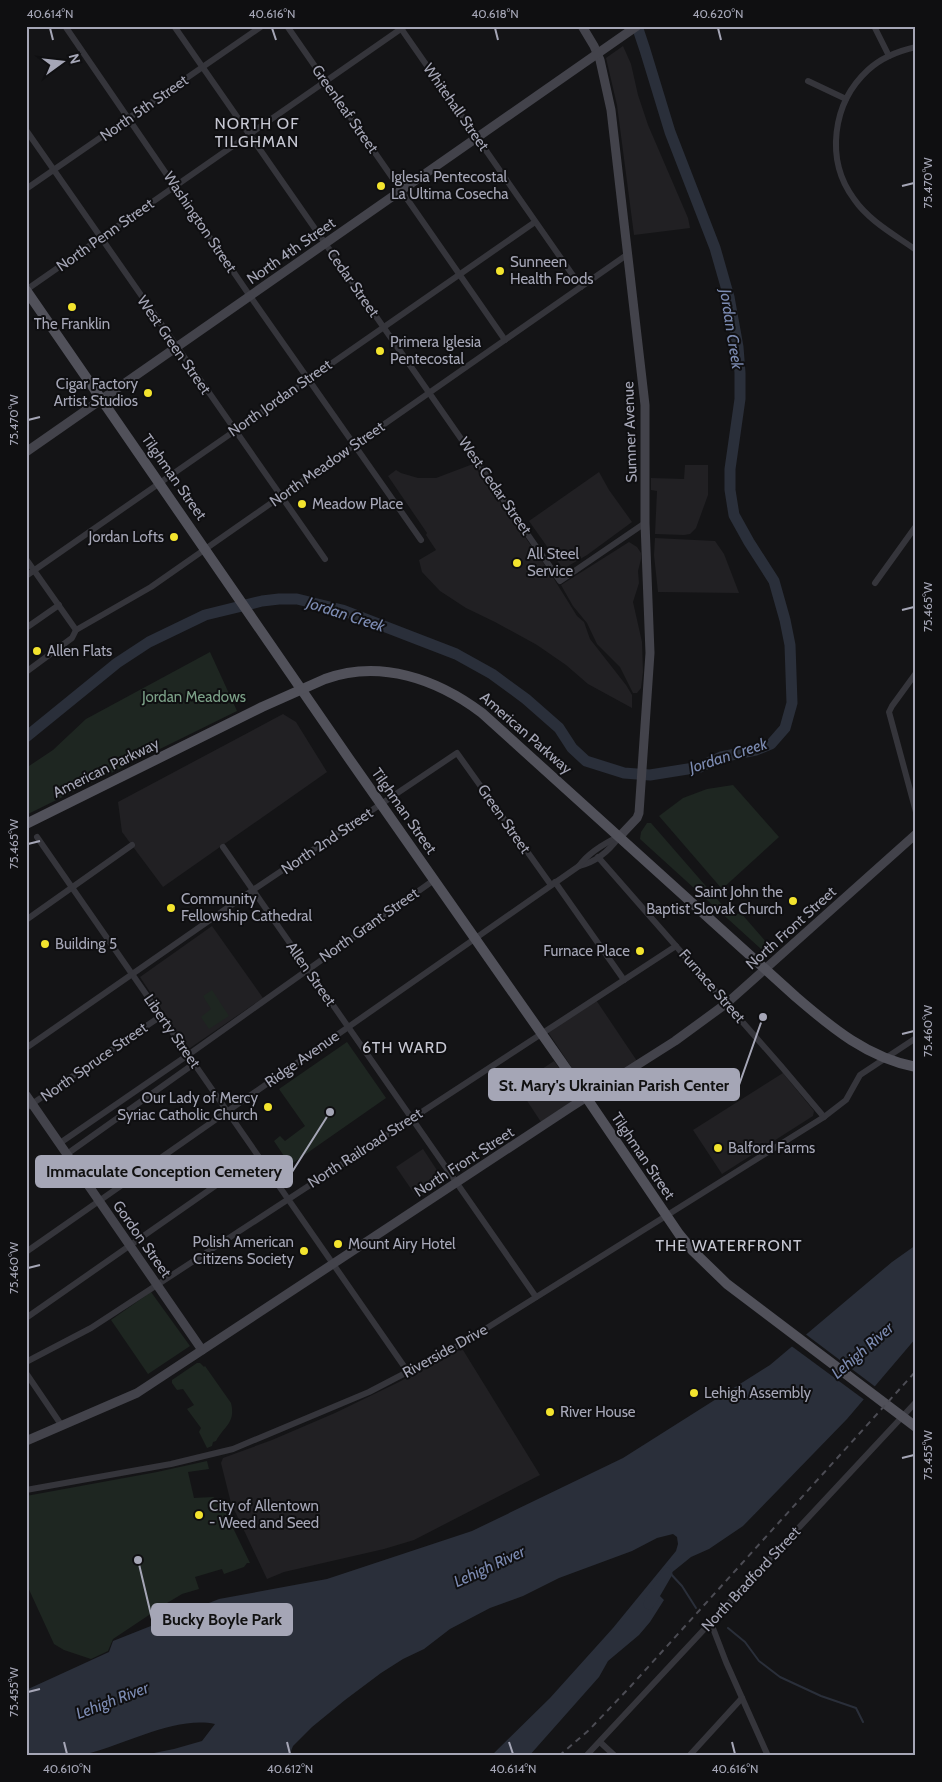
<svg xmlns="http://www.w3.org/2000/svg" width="942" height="1782" viewBox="0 0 942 1782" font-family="Cabin,sans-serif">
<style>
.built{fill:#212023}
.green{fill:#1e2621}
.water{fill:#2a2f3a}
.pier{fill:#141416}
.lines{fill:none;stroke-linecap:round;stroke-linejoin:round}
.stream{stroke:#2a2f3a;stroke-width:2}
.river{stroke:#2a2f3a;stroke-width:11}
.street{stroke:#35353b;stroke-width:6}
.secondary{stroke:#43434b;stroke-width:9}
.primary{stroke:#51515a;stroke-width:10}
.rail{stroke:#4c4c54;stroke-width:2;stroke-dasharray:6 5;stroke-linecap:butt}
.ticks{fill:none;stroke:#a5a6b6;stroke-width:2}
.poi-dot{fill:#f3e42e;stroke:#0f0f11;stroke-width:2}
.labels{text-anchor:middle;stroke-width:4;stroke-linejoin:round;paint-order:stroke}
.street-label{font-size:15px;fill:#a5a6b6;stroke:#0f0f11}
.poi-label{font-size:15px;fill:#a5a6b6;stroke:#0f0f11;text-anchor:start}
.park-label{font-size:15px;fill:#7ca188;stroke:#0f0f11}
.neighbourhood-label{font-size:16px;letter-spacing:1px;fill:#c6c7d2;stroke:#0f0f11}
.water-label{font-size:16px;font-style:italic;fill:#7c8bb2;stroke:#0f0f11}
.leader{fill:none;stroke:#a5a6b6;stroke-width:2}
.callout-dot{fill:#a5a6b6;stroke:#0f0f11;stroke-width:2}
.callout{fill:#a5a6b6;stroke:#a5a6b6;stroke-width:2}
.callout-label{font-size:16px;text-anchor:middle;font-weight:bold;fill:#111}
.neatline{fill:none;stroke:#a5a6b6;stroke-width:2}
.ticks-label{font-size:12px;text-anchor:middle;fill:#a5a6b6}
</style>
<rect width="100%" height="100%" fill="#141416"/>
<g class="built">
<path d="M623 46 631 64 638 95 648 125 688 218 690 228 634 235 617 105 606 58Z"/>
<path d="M473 464 549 571 577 616 584 622 590 639 626 685 632 695V708L588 684 566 665 537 645 495 622 466 608 440 591 422 572 419 560 436 550 426 535 427 533 388 476 396 470 401 473 418 478H436Z"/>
<path d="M685 465H708V495L696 528 690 534 684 535 655 534 657 491 651 490V478L684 479Z"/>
<path d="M599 472 609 490 632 522 587 555 563 569 529 521Z"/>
<path d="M655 538 715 541 724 554 739 593 658 592 654 555Z"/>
<path d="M629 542 637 547 641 553V559L638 571 639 583 633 602 642 642 643 672 641 688 637 693H633L620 667 597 644 587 623 573 606 561 585Z"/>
<path d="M283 714 296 722 327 772 163 887 122 832 118 802Z"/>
<path d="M212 926 263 998 190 1048H187L140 977Z"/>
<path d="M596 1000 637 1061 591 1088 584 1086 548 1032Z"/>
<path d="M554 1061 575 1090 576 1096 574 1100 541 1122 520 1090 528 1084 533 1075Z"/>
<path d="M783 1073 814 1111 813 1116 722 1174 693 1130Z"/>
<path d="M423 1149 444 1181 418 1199 396 1167Z"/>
<path d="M463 1350 540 1475 414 1540 384 1549 284 1572 267 1579 231 1503 221 1463 223 1458 272 1440 335 1413 399 1382 456 1351Z"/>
</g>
<g class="green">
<path d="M210 652 237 711 26 815V768L53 750 86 719Z"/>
<path d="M733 785 779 837 722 889 659 816 683 798 707 789Z"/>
<path d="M647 823H651L731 915 735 916 740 912 767 943 761 949 640 839 641 832Z"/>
<path d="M212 990 229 1016 209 1029 201 1017 211 1009 203 996Z"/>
<path d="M347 1042 386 1098 290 1165 274 1141 280 1136 285 1141 305 1126 279 1089Z"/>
<path d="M151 1292 190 1346 148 1374 111 1320Z"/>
<path d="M197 1363H200L204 1367 205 1366 231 1403C236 1423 224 1426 216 1441L213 1442 212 1446 207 1448 199 1432 201 1428 187 1409 194 1405 183 1389 177 1390 172 1383V1380Z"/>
<path d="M207 1461 209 1469 188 1472 194 1498 213 1497 220 1501 250 1563H247L244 1567 224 1574 222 1569 195 1577 199 1589 182 1594 167 1603 113 1639 108 1651 91 1659 64 1650 54 1644 26 1583V1496L157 1472Z"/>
</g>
<path class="water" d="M916 1245V1338L847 1419 743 1526 709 1549 691 1557 670 1574 654 1590 664 1600 650 1622 639 1635 608 1661 599 1677 529 1756H491L550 1698 613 1628 676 1551 678 1544 677 1537 673 1534 657 1538 632 1551 559 1578 523 1596 490 1608 450 1629 424 1649 403 1659 381 1673 345 1700 312 1727 293 1746 289 1756H139L174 1749 202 1741 215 1724C177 1716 128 1743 90 1753L89 1756H26V1690L109 1652 113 1641 219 1599 327 1579 472 1531 623 1458 770 1365 892 1262Z"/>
<path class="pier" d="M804 1333 877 1388 866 1401 790 1345Z"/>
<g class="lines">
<g class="stream">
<path d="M669 1572 682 1586 696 1608"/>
<path d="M728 1628 745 1642 759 1661 780 1677 821 1696 856 1708 863 1722"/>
</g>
<g class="river">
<path d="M26 737 117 663 149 642 205 615 262 601 279 599H297L342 610 456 654 492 674 526 699 559 728 572 748 586 761 624 773 650 775 700 767 721 757 756 750 771 744 785 728 792 703 790 645 785 620 774 581 749 542 734 515 730 490V469L740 399V373L738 347 729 297 715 248 670 132 645 50 637 26"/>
<path d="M649 1604 667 1573"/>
</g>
<g class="street">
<path d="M65 26 250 296 421 540"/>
<path d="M174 26 560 581 645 523"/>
<path d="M287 26 505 340"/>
<path d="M874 26 889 56"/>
<path d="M400 27 581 287"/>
<path d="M916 47C898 51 881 58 868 70 832 103 825 160 854 199 869 221 895 235 916 250"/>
<path d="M808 81 846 99"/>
<path d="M26 130 325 559"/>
<path d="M26 189 262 26"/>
<path d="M26 290 405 26"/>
<path d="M26 559 76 630"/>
<path d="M26 576 535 222"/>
<path d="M875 583 916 526"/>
<path d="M26 628 59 605"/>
<path d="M26 672 72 638 76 630 151 587 628 254"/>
<path d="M916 673 892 706 889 712 916 812"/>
<path d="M37 837 408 1372"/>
<path d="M223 847 536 1297"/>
<path d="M598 857 781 1066 824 1117"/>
<path d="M579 866C596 862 609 851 619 837"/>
<path d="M555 882 624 980"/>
<path d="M26 920 132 845"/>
<path d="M26 1048 253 890 457 753 551 885"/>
<path d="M26 1108 161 1016"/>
<path d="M60 1143 188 1055 434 880"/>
<path d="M67 1154 195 1063"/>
<path d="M26 1252 579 866C589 852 605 843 620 836"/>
<path d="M26 1318 258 1156"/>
<path d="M26 1362 91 1328 676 946"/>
<path d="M26 1373 62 1426"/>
<path d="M26 1490 171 1464 233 1449 369 1392 463 1343 824 1117 846 1100 860 1075 916 1038"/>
<path d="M711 1623 726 1662 768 1756"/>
<path d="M600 1742 615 1756"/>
<path d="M586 1756 916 1402"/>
<path d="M689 1756 742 1698"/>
</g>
<g class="secondary">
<path d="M582 26 594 46 600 60 611 110 645 405V523L650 653 639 813 637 818 620 836"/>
<path d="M26 452 637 26"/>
<path d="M26 1095 202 1350"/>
<path d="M26 1441 137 1393 571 1107 675 1041 727 1003 916 834"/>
</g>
<g class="primary">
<path d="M26 290 350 760 586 1097 679 1234 693 1251 727 1284 916 1427"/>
<path d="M26 824 262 707 325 679C380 659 437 679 482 713L796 997C832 1028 868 1058 916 1067"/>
</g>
<path class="rail" d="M559 1756 589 1730 630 1687 916 1371"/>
</g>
<path class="ticks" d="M50 28 53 40M272 28 276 40M495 28 498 40M718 28 721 40M902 186 914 183M28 420 40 417M902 610 914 607M28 844 40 841M902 1034 914 1031M28 1268 40 1265M902 1458 914 1455M28 1692 40 1689M64 1742 67 1754M287 1742 290 1754M509 1742 513 1754M732 1742 735 1754"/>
<g class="poi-dot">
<circle cx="381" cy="186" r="5"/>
<circle cx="500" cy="271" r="5"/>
<circle cx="72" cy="307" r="5"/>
<circle cx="380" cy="351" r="5"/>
<circle cx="148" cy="393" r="5"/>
<circle cx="302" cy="504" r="5"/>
<circle cx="174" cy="537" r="5"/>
<circle cx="517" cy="563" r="5"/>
<circle cx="37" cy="651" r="5"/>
<circle cx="793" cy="901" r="5"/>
<circle cx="171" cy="908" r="5"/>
<circle cx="45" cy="944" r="5"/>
<circle cx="640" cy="951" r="5"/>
<circle cx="268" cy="1107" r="5"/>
<circle cx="718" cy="1148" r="5"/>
<circle cx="338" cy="1244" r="5"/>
<circle cx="304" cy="1251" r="5"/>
<circle cx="694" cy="1393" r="5"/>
<circle cx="550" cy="1412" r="5"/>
<circle cx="199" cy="1515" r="5"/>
</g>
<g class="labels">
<g class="street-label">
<text transform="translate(456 107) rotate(55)" y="5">Whitehall Street</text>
<text transform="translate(144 108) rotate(-35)" y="5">North 5th Street</text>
<text transform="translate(345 109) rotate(55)" y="5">Greenleaf Street</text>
<text transform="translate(200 222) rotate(56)" y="5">Washington Street</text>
<text transform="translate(105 235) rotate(-35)" y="5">North Penn Street</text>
<text transform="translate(291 251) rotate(-35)" y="5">North 4th Street</text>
<text transform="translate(353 283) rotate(55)" y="5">Cedar Street</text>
<text transform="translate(174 345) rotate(55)" y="5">West Green Street</text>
<text transform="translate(280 398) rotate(-35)" y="5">North Jordan Street</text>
<text transform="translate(630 432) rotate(-92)" y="5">Sumner Avenue</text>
<text transform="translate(327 464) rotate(-35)" y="5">North Meadow Street</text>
<text transform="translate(174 477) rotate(55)" y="5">Tilghman Street</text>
<text transform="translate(495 486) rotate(55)" y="5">West Cedar Street</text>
<text transform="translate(526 733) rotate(41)" y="5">American Parkway</text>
<text transform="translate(106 768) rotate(-26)" y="5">American Parkway</text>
<text transform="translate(404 811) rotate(55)" y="5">Tilghman Street</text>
<text transform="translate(504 819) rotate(55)" y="5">Green Street</text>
<text transform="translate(327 841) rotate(-34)" y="5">North 2nd Street</text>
<text transform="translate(369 925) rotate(-35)" y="5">North Grant Street</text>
<text transform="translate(791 928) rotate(-42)" y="5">North Front Street</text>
<text transform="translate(311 974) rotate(55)" y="5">Allen Street</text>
<text transform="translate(712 986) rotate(49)" y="5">Furnace Street</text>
<text transform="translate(172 1031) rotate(55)" y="5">Liberty Street</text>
<text transform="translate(302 1059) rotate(-35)" y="5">Ridge Avenue</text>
<text transform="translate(94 1062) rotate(-35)" y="5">North Spruce Street</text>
<text transform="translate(365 1148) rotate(-33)" y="5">North Railroad Street</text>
<text transform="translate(643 1156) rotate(56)" y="5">Tilghman Street</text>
<text transform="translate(464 1162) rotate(-33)" y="5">North Front Street</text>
<text transform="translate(142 1239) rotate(55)" y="5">Gordon Street</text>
<text transform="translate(445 1351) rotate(-29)" y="5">Riverside Drive</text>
<text transform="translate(751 1579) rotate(-47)" y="5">North Bradford Street</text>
</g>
<g class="poi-label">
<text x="391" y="182">Iglesia Pentecostal<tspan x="391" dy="17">La Ultima Cosecha</tspan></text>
<text x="510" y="267">Sunneen<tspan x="510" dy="17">Health Foods</tspan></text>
<text x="72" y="329" text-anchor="middle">The Franklin</text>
<text x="390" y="347">Primera Iglesia<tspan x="390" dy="17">Pentecostal</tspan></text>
<text x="138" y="389" text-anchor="end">Cigar Factory<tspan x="138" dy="17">Artist Studios</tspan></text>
<text x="312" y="509">Meadow Place</text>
<text x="164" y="542" text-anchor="end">Jordan Lofts</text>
<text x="527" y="559">All Steel<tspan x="527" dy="17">Service</tspan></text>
<text x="47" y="656">Allen Flats</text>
<text x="783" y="897" text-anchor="end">Saint John the<tspan x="783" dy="17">Baptist Slovak Church</tspan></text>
<text x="181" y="904">Community<tspan x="181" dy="17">Fellowship Cathedral</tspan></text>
<text x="55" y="949">Building 5</text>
<text x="630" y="956" text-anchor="end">Furnace Place</text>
<text x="258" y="1103" text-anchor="end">Our Lady of Mercy<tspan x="258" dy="17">Syriac Catholic Church</tspan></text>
<text x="728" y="1153">Balford Farms</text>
<text x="294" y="1247" text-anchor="end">Polish American<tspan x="294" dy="17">Citizens Society</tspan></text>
<text x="348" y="1249">Mount Airy Hotel</text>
<text x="704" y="1398">Lehigh Assembly</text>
<text x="560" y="1417">River House</text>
<text x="209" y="1511">City of Allentown<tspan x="209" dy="17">- Weed and Seed</tspan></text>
</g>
<g class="park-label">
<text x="194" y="702">Jordan Meadows</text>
</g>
<g class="neighbourhood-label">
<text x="257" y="129">NORTH OF<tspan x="257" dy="18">TILGHMAN</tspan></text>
<text x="405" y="1053">6TH WARD</text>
<text x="729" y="1251">THE WATERFRONT</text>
</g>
<g class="water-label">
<text transform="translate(732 329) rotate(81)" y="6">Jordan Creek</text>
<text transform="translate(346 614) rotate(18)" y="6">Jordan Creek</text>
<text transform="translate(728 755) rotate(-18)" y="6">Jordan Creek</text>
<text transform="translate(862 1350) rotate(-41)" y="6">Lehigh River</text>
<text transform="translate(489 1566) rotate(-25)" y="6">Lehigh River</text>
<text transform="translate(112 1700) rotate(-21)" y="6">Lehigh River</text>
</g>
</g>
<path class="leader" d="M763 1017L739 1085M330 1112L292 1172M138 1560L152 1619"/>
<g class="callout-dot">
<circle cx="763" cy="1017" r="5"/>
<circle cx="330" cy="1112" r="5"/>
<circle cx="138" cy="1560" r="5"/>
</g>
<g class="callout">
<rect x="489" y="1069" width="250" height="31" rx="5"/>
<rect x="36" y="1156" width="256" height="31" rx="5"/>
<rect x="152" y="1604" width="140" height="31" rx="5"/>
</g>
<g class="callout-label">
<text x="614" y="1091">St. Mary's Ukrainian Parish Center</text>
<text x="164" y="1177">Immaculate Conception Cemetery</text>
<text x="222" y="1625">Bucky Boyle Park</text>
</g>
<rect width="942" height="1782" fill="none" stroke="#0f0f11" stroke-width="55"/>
<g transform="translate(62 62) rotate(75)" stroke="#0f0f11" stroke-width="4" paint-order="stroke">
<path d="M0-4L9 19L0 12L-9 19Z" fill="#a5a6b6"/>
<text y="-8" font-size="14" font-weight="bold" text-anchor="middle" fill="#a5a6b6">N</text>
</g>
<rect x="28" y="28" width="886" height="1726" class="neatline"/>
<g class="ticks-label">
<text x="50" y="18">40.614°N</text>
<text x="272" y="18">40.616°N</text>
<text x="495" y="18">40.618°N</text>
<text x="718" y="18">40.620°N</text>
<text transform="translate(928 183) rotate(-90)" y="4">75.470°W</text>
<text transform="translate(14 420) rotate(-90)" y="4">75.470°W</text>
<text transform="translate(928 607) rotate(-90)" y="4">75.465°W</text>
<text transform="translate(14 844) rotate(-90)" y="4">75.465°W</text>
<text transform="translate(928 1031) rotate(-90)" y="4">75.460°W</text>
<text transform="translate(14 1268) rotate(-90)" y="4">75.460°W</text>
<text transform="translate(928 1455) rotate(-90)" y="4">75.455°W</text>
<text transform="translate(14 1692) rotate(-90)" y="4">75.455°W</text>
<text x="67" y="1773">40.610°N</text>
<text x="290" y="1773">40.612°N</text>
<text x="513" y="1773">40.614°N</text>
<text x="735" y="1773">40.616°N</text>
</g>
</svg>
